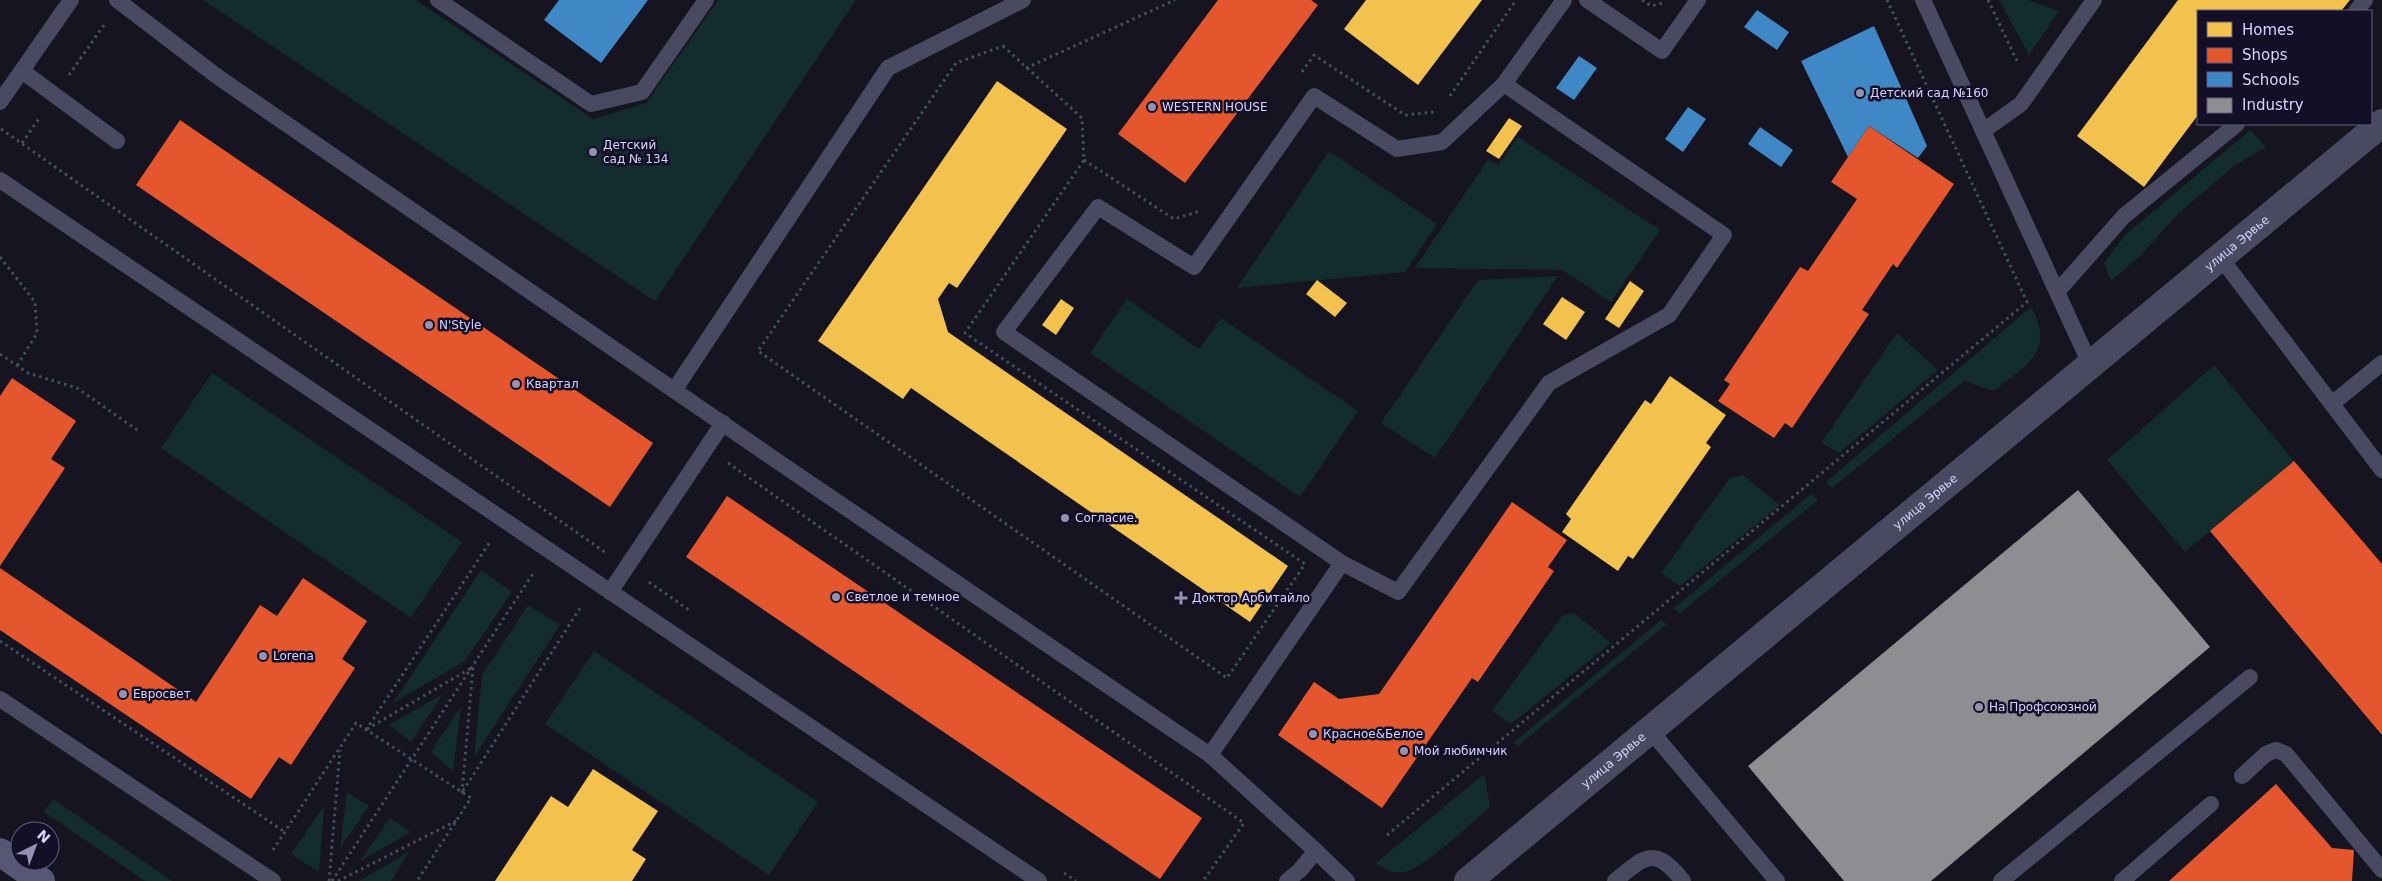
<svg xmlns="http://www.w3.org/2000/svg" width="2382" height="881" viewBox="0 0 2382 881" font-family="'DejaVu Sans',sans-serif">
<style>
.green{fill:#132c2d}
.homes{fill:#f2c14e}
.shops{fill:#e4572e}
.schools{fill:#3f88c5}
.industry{fill:#8d8d92}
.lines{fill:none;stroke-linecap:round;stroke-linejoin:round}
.path{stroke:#44505f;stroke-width:3;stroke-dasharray:2.5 4;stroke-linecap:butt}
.service{stroke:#4a4962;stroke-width:16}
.minor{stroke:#4a4962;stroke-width:28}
.secondary{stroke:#575674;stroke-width:28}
.poi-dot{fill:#9591b1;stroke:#130f26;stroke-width:2}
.labels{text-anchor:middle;stroke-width:5;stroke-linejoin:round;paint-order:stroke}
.poi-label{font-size:12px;fill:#d9d4ff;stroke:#130f26;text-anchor:start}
.street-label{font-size:12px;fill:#d9d4ff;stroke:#130f26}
</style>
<rect width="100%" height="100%" fill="#161421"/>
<g class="green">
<path d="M203 0H416L593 119 646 103 718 0H856L655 301Z"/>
<path d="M1999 0H2028L2059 11 2029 55Z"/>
<path d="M2250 130 2266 147 2234 166 2179 213 2141 255 2111 281 2104 263 2124 236Z"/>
<path d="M1518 137 1660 230 1611 302 1562 270 1415 268 1488 159 1498 165Z"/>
<path d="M1329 151 1437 224 1405 272 1237 288Z"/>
<path d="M1558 276 1435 458 1381 423 1478 280Z"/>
<path d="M1127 299 1199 349 1221 318 1358 411 1300 497 1090 353Z"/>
<path d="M2031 307C2056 352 2026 365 1994 391L1964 381 1832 488 1826 482Z"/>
<path d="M1897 333 1938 370 1839 453 1821 443Z"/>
<path d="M2214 365 2294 461 2185 552 2107 460Z"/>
<path d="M212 373 462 542 411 618 161 448Z"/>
<path d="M1743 475 1780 505 1680 586 1661 573 1730 478Z"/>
<path d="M1811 494 1818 500 1680 613 1673 609Z"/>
<path d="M481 570 512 592 465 661 393 703Z"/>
<path d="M528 605 560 625 474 757 482 675Z"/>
<path d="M1574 613 1611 643 1511 724 1492 711 1562 616Z"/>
<path d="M1661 620 1667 624 1518 746 1514 742Z"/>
<path d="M594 651 818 802 769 875 545 724Z"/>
<path d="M443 694 411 742 389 725Z"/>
<path d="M461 706 453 771 431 752Z"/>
<path d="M1484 774 1490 807C1471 823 1427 866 1405 872 1394 875 1385 869 1376 863Z"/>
<path d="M347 792 369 806 340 848Z"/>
<path d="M53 799 172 881H145L44 812Z"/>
<path d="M324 806 319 872 291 854Z"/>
<path d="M390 818 411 832 360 861Z"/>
<path d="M409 852 391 881H359Z"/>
</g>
<g class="homes">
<path d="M1366 0H1482L1418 85 1344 29Z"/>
<path d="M2178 0H2350L2341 11H2198V115L2144 187 2077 136Z"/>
<path d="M997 81 1067 129 957 288 949 283 938 299 948 332 1288 566 1250 622 911 388 903 399 818 341Z"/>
<path d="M1509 118 1522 126 1499 159 1486 151Z"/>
<path d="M1317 280 1347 303 1335 317 1306 294Z"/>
<path d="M1630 281 1644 291 1619 328 1605 319Z"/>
<path d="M1562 297 1585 312 1566 340 1543 324Z"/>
<path d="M1061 299 1074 308 1056 335 1042 325Z"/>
<path d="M1670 376 1726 415 1706 443 1711 447 1633 559 1628 556 1618 571 1562 532 1571 519 1566 514 1645 400 1651 404Z"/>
<path d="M593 769 658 811 632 850 646 859 632 881H495L551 796 568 807Z"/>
</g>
<g class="shops">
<path d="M1218 0H1311L1318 5 1185 183 1118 134Z"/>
<path d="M180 120 653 443 610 507 136 185Z"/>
<path d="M1869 126 1954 184 1897 268 1893 264 1862 310 1869 314 1792 428 1785 423 1774 438 1718 401 1730 384 1724 380 1800 267 1808 271 1857 199 1831 182Z"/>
<path d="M12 378 76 421 51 459 65 468 0 566V396Z"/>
<path d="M2294 461 2382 564V735L2210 531Z"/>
<path d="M727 496 1202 818 1160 879 686 557Z"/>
<path d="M1512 502 1567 540 1548 567 1554 571 1478 682 1472 678 1382 808 1278 735 1314 682 1339 699 1379 694Z"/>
<path d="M0 568 196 702 260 605 277 616 303 578 367 621 342 659 355 668 291 765 279 757 251 799 0 630Z"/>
<path d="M2276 784 2332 848 2354 850 2352 881H2169Z"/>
</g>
<g class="schools">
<path d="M559 0H648L601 63 544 20Z"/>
<path d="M1757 10 1789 32 1777 50 1744 27Z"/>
<path d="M1874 26 1927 146 1918 158 1869 126 1848 157 1801 61Z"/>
<path d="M1579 56 1597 68 1574 100 1556 88Z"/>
<path d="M1688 107 1706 119 1683 152 1665 139Z"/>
<path d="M1760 127 1793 150 1781 167 1748 144Z"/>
</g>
<path class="industry" d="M2078 490 2210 647 1931 881H1844L1748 766Z"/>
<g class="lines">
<g class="path">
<path d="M1642 0 1651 6 1663 3"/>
<path d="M1988 0 2018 63"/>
<path d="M1003 46 1082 118 1084 160 965 333 1305 564 1227 678 758 351 956 63Z"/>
<path d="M1026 68 1175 0"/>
<path d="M1302 72 1314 55 1405 115 1434 112"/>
<path d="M69 75 104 25 107 27"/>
<path d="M1450 96 1516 0"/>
<path d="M1 129 606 553"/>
<path d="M22 143 40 117"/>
<path d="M1084 160 1174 219 1200 211"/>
<path d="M0 257 35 302 37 333 17 366"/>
<path d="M0 354 28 373 77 388 140 432"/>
<path d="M728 463 1244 823 1203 881"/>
<path d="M649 582 689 610"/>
<path d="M0 641 285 832"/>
<path d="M367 729 473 667 462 793"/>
<path d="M366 730 490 542"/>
<path d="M463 791 582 605"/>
<path d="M1387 835 2027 302 1887 0"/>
<path d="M273 850 356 723 471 798 417 881"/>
<path d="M1064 873 1076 881"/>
<path d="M329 881 340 750"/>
<path d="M332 881 534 572"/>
<path d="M338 881 456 821"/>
</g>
<g class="service">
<path d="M117 0 218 77 780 463 1210 755 1316 851 1300 870 1287 881"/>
<path d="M438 0 591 104 642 92 706 0"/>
<path d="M1587 0 1662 51 1698 0"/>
<path d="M1923 0 2090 364"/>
<path d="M2356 11 2365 0"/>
<path d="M22 71 117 141"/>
<path d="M0 102 71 0"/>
<path d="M1983 131 2021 104 2094 0"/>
<path d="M0 180 1039 881"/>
<path d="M2220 257 2382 470"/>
<path d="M2057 292 2124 216 2237 124"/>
<path d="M675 389 888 68 1023 0"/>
<path d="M2333 403 2382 363"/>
<path d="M1342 563 1398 592 1549 383 1669 315 1724 235 1504 84"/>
<path d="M610 592 723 423"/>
<path d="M0 699 273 881"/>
<path d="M1650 730 1777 881"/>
<path d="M1210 755 1342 563 1004 332 1098 207 1194 267 1314 96 1397 149 1442 142 1504 84 1564 0"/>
<path d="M2242 776 2266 754 2276 750 2286 754 2382 870"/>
<path d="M1316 851 1347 881"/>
<path d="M1615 881C1646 855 1655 846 1683 881"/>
<path d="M2001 881 2250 677"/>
<path d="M2122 881 2211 804"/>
</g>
<path class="minor" id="s1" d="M1468 881 2382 123"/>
<path class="secondary" d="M0 852 41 881"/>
</g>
<g class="poi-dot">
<circle cx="1860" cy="93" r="5"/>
<circle cx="1152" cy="107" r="5"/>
<circle cx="593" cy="152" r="5"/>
<circle cx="429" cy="325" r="5"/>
<circle cx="516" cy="384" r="5"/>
<circle cx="1065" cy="518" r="5"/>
<circle cx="836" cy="597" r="5"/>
<path d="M1178.5 590.5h5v5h5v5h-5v5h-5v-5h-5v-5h5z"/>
<circle cx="263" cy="656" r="5"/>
<circle cx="123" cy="694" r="5"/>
<circle cx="1979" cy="707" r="5"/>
<circle cx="1313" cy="734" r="5"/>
<circle cx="1404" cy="751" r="5"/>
</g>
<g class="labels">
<g class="poi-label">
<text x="1870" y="97">Детский сад №160</text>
<text x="1162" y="111">WESTERN HOUSE</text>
<text x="603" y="149">Детский<tspan x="603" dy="14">сад № 134</tspan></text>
<text x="439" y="329">N'Style</text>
<text x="526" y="388">Квартал</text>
<text x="1075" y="522">Согласие.</text>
<text x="846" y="601">Светлое и темное</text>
<text x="1192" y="602">Доктор Арбитайло</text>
<text x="273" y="660">Lorena</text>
<text x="133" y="698">Евросвет</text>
<text x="1989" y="711">На Профсоюзной</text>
<text x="1323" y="738">Красное&amp;Белое</text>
<text x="1414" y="755">Мой любимчик</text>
</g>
<g class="street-label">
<text dy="4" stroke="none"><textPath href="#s1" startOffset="999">улица Эрвье</textPath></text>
<text dy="4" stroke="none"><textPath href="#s1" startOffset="594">улица Эрвье</textPath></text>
<text dy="4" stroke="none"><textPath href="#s1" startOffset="189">улица Эрвье</textPath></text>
</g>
</g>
<rect x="2197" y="10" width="175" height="115" fill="#130f26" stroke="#625e7d"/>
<rect x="2207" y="22" width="25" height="15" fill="#f2c14e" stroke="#625e7d"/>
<text x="2242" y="35" font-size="15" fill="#d9d4ff">Homes</text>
<rect x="2207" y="48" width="25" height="15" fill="#e4572e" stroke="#625e7d"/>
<text x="2242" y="60" font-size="15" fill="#d9d4ff">Shops</text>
<rect x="2207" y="72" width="25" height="15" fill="#3f88c5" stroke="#625e7d"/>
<text x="2242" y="85" font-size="15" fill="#d9d4ff">Schools</text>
<rect x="2207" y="98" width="25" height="15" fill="#8d8d92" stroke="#625e7d"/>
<text x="2242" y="110" font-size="15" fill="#d9d4ff">Industry</text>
<g transform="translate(35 846) rotate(42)"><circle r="24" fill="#130f26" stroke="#625e7d"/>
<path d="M0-4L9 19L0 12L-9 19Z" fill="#9591b1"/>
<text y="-8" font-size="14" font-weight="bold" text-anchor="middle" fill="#d9d4ff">N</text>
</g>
</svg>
